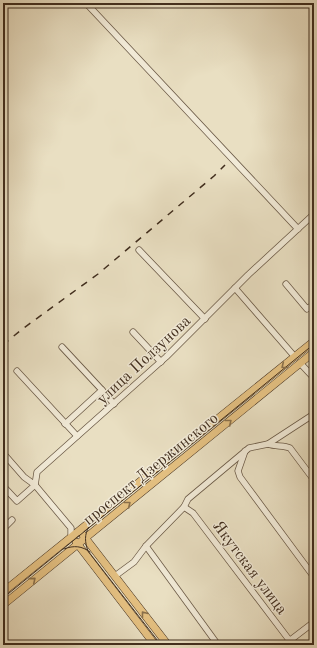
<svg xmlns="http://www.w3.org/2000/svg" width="317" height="648" viewBox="0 0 317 648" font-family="'Old Standard TT',serif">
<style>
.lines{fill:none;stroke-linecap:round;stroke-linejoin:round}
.minor-casing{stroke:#6b5a47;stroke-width:7}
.major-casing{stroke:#412e1e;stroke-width:8}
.minor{stroke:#f1ead7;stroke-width:5.5}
.major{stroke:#e4c081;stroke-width:7}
.tram{stroke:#412e1e;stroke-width:1}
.rail{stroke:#412e1e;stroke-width:1.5;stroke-dasharray:7 7;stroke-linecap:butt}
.oneway{stroke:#8a704b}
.labels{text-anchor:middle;stroke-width:3;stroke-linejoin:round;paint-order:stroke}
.street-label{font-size:16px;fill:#412e1e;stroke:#f1ead7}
</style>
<rect width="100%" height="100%" fill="#e9dfc2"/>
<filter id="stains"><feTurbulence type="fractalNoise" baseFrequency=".005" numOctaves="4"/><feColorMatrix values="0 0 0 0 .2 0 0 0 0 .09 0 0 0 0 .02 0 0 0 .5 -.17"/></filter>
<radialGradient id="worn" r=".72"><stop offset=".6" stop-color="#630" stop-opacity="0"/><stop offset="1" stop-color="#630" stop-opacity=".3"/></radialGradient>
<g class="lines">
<defs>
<g id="minor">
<path d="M86 3 298 229"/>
<path d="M139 250 205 319"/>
<path d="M286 284 307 309 314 304"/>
<path d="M235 288 295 357"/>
<path d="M133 332 161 362"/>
<path d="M62 347 102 390 65 424"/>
<path d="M300 363 314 378"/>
<path d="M17 371 77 436"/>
<path d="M102 390 114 404"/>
<path d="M3 415 4 414"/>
<path d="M268 444C276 447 283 445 290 448L314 480"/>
<path d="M245 451 238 471 240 477 314 577"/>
<path d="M3 453 24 477 35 485 17 501 3 486"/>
<path d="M184 507 193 513 293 645"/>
<path d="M3 529 12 520"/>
<path d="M71 537V528L35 485 37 472 166 357 248 275 314 214"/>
<path d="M146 546 218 645"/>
<path d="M115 576 134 562 146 546 184 507 188 499 249 448 268 444 314 414"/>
<path d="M284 645 314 622"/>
</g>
<g id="major">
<path d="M83 535 168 645"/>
<path d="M76 542 155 645"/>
<path d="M3 592 314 341"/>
<path d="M3 605 314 352"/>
</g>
</defs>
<use href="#minor" class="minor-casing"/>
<use href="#major" class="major-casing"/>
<use href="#minor" class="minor"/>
<use href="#major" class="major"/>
<g class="tram">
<path d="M89 527C84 534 85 543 88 551L161 645"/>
<path d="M64 549C74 545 82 546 90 552"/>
<path d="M3 598 314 344"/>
</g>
<path class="rail" d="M3 345 21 330 98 274 214 176 225 165"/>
</g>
<defs><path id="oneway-chevron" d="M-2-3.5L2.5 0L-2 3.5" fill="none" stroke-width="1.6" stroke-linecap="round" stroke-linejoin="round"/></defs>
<g class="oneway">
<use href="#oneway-chevron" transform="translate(284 366) rotate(141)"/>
<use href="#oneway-chevron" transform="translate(229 422) rotate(-39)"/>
<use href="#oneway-chevron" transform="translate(128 504) rotate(-39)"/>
<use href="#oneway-chevron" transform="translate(33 580) rotate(-40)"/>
<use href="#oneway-chevron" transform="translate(144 614) rotate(-128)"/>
</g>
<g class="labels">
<g class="street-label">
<text transform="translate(143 359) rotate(-43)" y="6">улица Ползунова</text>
<text transform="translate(150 468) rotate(-39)" y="6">проспект Дзержинского</text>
<text transform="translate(251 567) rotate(53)" y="6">Якутская улица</text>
</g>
</g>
<rect width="317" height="648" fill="none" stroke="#e9dfc2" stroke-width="16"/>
<rect x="4" y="4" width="309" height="640" fill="none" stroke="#412e1e" stroke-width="2"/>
<rect x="8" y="8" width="301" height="632" fill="none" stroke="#412e1e"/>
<rect width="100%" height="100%" filter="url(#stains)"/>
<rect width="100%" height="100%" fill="url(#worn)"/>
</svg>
